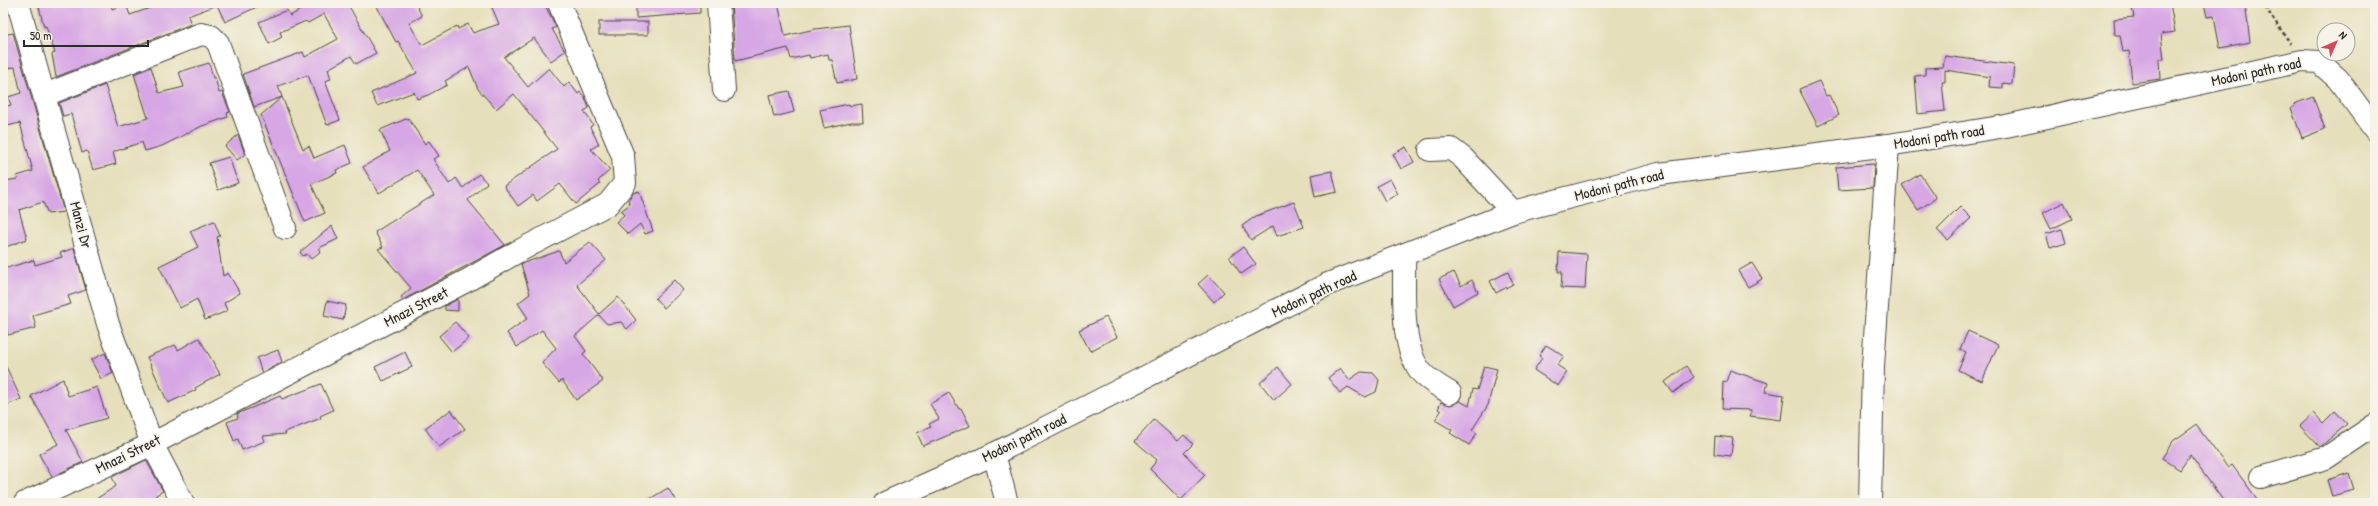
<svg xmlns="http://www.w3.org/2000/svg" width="2378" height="506" viewBox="0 0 2378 506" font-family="'Patrick Hand',sans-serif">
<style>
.building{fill:#d7a6e5}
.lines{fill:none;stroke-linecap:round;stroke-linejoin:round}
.minor-casing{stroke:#474641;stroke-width:24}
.path{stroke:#474641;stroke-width:2.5;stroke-dasharray:3 3;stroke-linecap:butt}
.minor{stroke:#fff;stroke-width:22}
.labels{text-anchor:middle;stroke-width:3.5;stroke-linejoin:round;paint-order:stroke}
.street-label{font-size:15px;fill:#2b2b2b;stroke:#f7f3e8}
</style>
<rect width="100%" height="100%" fill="#f7f3e8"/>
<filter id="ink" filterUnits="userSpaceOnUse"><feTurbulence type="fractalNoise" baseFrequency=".025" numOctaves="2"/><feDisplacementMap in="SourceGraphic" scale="8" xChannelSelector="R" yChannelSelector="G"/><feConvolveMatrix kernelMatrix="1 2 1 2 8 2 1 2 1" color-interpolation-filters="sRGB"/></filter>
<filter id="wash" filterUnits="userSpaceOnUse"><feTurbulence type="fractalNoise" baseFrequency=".012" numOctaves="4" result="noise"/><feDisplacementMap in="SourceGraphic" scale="16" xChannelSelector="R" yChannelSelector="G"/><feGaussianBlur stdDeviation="0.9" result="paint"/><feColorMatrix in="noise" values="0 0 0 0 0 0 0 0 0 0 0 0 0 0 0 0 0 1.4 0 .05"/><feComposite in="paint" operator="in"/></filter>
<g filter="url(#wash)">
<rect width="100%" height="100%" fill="#e6dfbb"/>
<g id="blocks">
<g class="building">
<path d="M38 3H111L112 9 126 4 130 15 156 6 155 3H265L225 22 217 5 188 16 191 24 56 77 52 54 55 53 46 26 44 27Z"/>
<path d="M312 3H347L376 53 356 64 351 56 328 69 331 79 325 81 340 120 327 125 308 75 278 86 282 97 254 107 243 74 303 52 305 57 338 39 324 14 308 23 306 21 280 32 282 37 269 44 259 22 287 10 290 16Z"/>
<path d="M375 3H415L422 16 409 23 422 45 457 26 458 29 468 24 473 33 499 24 490 3H544L556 27 552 29 565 51 551 61 534 38 504 57 528 87 549 68 564 87 569 82 578 94 580 92 585 98 589 108 584 111 593 125 590 127 599 144 591 149 610 170 598 181 600 184 576 204 560 184 537 201 533 195 518 206 504 186 557 149 514 94 496 109 478 89 469 67 445 81 447 85 428 95 417 99 414 92 377 106 371 93 417 73 398 41 396 42Z"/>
<path d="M636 3H700V13L636 18Z"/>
<path d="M731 3H778L785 36 815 29 849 25 857 79 837 83 832 60H829L828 54 810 58 809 55 791 59 788 48 735 61Z"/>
<path d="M2131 3H2170L2175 32 2161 34 2164 59H2159L2160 79 2132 83 2129 51 2123 52 2120 35H2115L2114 19 2134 17Z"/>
<path d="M2204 3H2245L2250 42 2220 48 2214 16 2207 17Z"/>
<rect x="599" y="22" width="49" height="13"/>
<path d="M13 33 64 212 48 214 43 202 19 210 27 239 3 248V206L7 205 4 181 18 179 17 176 33 171 20 123 3 127V107L11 105 8 97 21 93 15 67 3 69V35Z"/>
<path d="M1945 56 2014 65 2012 84 2003 83V88L1989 87 1990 77 1945 70V82H1942L1945 111 1918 114 1915 76 1925 75V68L1943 67Z"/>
<path d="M209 63 213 78H215L219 93 222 92 230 112 227 113 228 117 202 126 162 146 145 151 142 142 113 152 116 164 93 170 87 151 82 153 71 114 63 116 59 103 105 85 118 127 148 118 134 74 151 67 159 93 184 87 179 72Z"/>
<path d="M1819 81 1826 96 1829 95 1839 115 1818 126 1799 89Z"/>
<path d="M789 91 794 112 774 117 769 95Z"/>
<path d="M282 97 303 149 309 146 314 158 345 145 352 163 336 170 337 173 311 184 325 213 305 222 261 115Z"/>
<path d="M2313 97 2325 129 2302 138 2291 108 2295 106 2294 104Z"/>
<path d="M849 104 850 106 862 104 863 122H851L824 128 820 110Z"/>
<path d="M408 118 425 144 429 141 439 156 433 159 449 184 456 178 463 188 479 174 487 183 468 200 505 245 403 300 401 297 411 288 378 249 383 247 375 232 434 195 417 170 379 193 363 167 390 151 380 130Z"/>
<path d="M238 135 245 154 237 160 225 146Z"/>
<path d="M1406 147 1414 162 1401 169 1393 154Z"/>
<path d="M229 157 238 183 218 190 209 163Z"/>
<path d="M1874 164 1873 188 1838 190 1836 167Z"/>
<path d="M1332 171 1337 192 1315 197 1311 175Z"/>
<path d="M1920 174 1936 198 1918 210 1902 185Z"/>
<path d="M1390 179 1398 194 1385 201 1377 186Z"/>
<path d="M639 191 653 231 645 234 640 224 628 234 616 222 624 215 621 211 630 204 628 200 633 193Z"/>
<path d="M1294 202 1304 227 1277 236 1273 226 1251 240 1242 226 1256 216Z"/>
<path d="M2064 202 2072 219 2051 229 2043 213Z"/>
<path d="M1960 207 1971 218 1948 240 1937 230Z"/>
<path d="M214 221 220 236 217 237 223 276 228 273 240 293 224 303 227 311 205 320 197 299 180 308 159 266 198 247 190 231Z"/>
<path d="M332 226 338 239 319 248 321 251 311 259 307 254 303 256 300 252Z"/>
<path d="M2062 229 2066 243 2050 248 2046 234Z"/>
<path d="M590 242 606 260 577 285 599 314 618 297 636 320 627 329 621 322 607 324 599 315 575 336 586 351 583 354 603 381 576 400 562 380 559 383 542 363 556 348 542 330 517 347 507 333 528 318 518 303 530 294 521 264 559 251 564 262Z"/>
<path d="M1243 247 1256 264 1241 274 1229 257Z"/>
<path d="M74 248 86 290 68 296 71 304 33 315 36 328 8 335 3 313V269L34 260 35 265 62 257 60 253Z"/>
<path d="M1559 252 1587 254 1585 289 1561 288 1562 272H1558Z"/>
<path d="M1752 263 1762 279 1748 287 1738 271Z"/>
<path d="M1454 272 1461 286 1472 280 1478 292 1453 306 1439 279Z"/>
<path d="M1508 272 1513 284 1496 293 1490 281Z"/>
<path d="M1208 275 1224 292 1214 302 1198 284Z"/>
<path d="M674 280 683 290 664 308 655 298Z"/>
<path d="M458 299V311L445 310V306Z"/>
<path d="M327 301 346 305 343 320 324 316Z"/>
<path d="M1106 317 1117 337 1090 351 1079 330Z"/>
<path d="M455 322 469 338 452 352 439 336Z"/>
<path d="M1968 331 1998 345 1982 381 1958 370 1966 352 1960 349Z"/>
<path d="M199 338 220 374 195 388 196 390 168 403 147 357 175 345 178 350Z"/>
<path d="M1546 345 1564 356 1557 365 1567 372 1558 386 1534 370 1542 358 1539 356Z"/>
<path d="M278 350 282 362 262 373 257 358Z"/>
<path d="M405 352 412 367 383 381 375 367Z"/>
<path d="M105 353 113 373 101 379 91 360Z"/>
<path d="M3 360 21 399 3 407Z"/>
<path d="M1484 366 1497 369 1488 405 1472 430 1477 433 1469 445 1450 433 1452 430 1435 420 1441 411 1438 409 1441 402 1450 405 1460 401 1469 406 1473 389 1477 390Z"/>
<path d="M1686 366 1694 377 1673 393 1665 382Z"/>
<path d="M1278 367 1292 384 1274 400 1260 383Z"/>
<path d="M1340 368 1349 380 1361 372 1373 373 1379 380 1376 392 1365 397 1348 387 1340 393 1328 378Z"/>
<path d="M1730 370 1768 383 1765 392 1784 395 1781 420 1750 416 1751 410 1722 409 1723 381 1726 382Z"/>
<path d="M63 379 68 396 97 387 107 418 66 430 83 462 52 477 39 454 58 444 31 396Z"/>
<path d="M321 384 333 410 320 416 321 418 285 432 286 434 263 436 265 441 242 450 238 439 234 441 227 422 238 418 237 414 280 396 282 399Z"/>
<path d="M949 393 959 409 961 408 970 426 923 446 917 433 931 427 929 424 939 419 930 404Z"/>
<path d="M451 410 465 429 439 447 425 428Z"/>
<path d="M2335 411 2347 424 2320 447 2300 426 2314 413 2323 423Z"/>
<path d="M1154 420 1178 441 1184 435 1193 444 1184 453 1205 475 1181 500 1150 469 1157 460 1135 441Z"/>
<path d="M2196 425 2228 468 2232 465 2260 503H2225L2190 455 2180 470 2162 458 2173 441Z"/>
<path d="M1715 436 1733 438 1731 456 1714 454Z"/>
<path d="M146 460 163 491 156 495 160 503H90L116 486 112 477Z"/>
<path d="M2349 473 2354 490 2332 496 2327 480Z"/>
<path d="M668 488 677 503H643Z"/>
</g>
</g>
</g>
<g filter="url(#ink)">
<use href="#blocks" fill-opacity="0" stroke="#474641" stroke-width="1"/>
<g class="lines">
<defs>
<g id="minor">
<path d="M18 3 108 324 152 444 183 503"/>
<path d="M718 3 724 90"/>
<path d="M45 95 201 34 211 36 218 43 285 228"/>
<path d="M1430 150 1451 149 1463 158 1513 212"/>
<path d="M1404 256C1405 291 1399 346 1422 373 1429 381 1441 387 1450 393"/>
<path d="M994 454 1007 503"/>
<path d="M2261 477 2326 458 2375 425"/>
<path d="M25 503 152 444 468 280 517 252 608 204 625 183 623 156 559 3"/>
<path d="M885 503 994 454 1328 284 1513 212 1659 174 1888 145 2006 126 2302 61 2319 62 2338 79 2375 130"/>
<path d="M1870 503 1873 366 1888 145"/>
</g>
</defs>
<use href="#minor" class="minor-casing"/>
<path class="path" d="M2262 3 2291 44"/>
<use href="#minor" class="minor"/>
</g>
</g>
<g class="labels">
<g class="street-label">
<text transform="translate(2256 72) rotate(-12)" y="5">Modoni path road</text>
<text transform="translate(1939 137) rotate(-9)" y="5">Modoni path road</text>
<text transform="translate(1619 185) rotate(-14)" y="5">Modoni path road</text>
<text transform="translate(81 225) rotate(75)" y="5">Manzi Dr</text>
<text transform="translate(1314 294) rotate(-25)" y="5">Modoni path road</text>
<text transform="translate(416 307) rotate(-27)" y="5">Mnazi Street</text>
<text transform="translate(1024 438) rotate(-26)" y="5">Modoni path road</text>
<text transform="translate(128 454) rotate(-26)" y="5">Mnazi Street</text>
</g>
</g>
<rect width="2378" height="506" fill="none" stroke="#f7f3e8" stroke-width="16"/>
<g transform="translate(2336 42) rotate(45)"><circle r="19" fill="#f7f3e8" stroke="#a5a39c"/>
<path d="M0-3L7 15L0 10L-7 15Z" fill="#d1495b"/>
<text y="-6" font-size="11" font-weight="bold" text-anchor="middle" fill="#2b2b2b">N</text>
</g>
<path d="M24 40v6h124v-6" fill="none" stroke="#2b2b2b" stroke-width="2"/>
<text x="30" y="40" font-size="12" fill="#2b2b2b" stroke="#f7f3e8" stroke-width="3" paint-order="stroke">50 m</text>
</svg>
